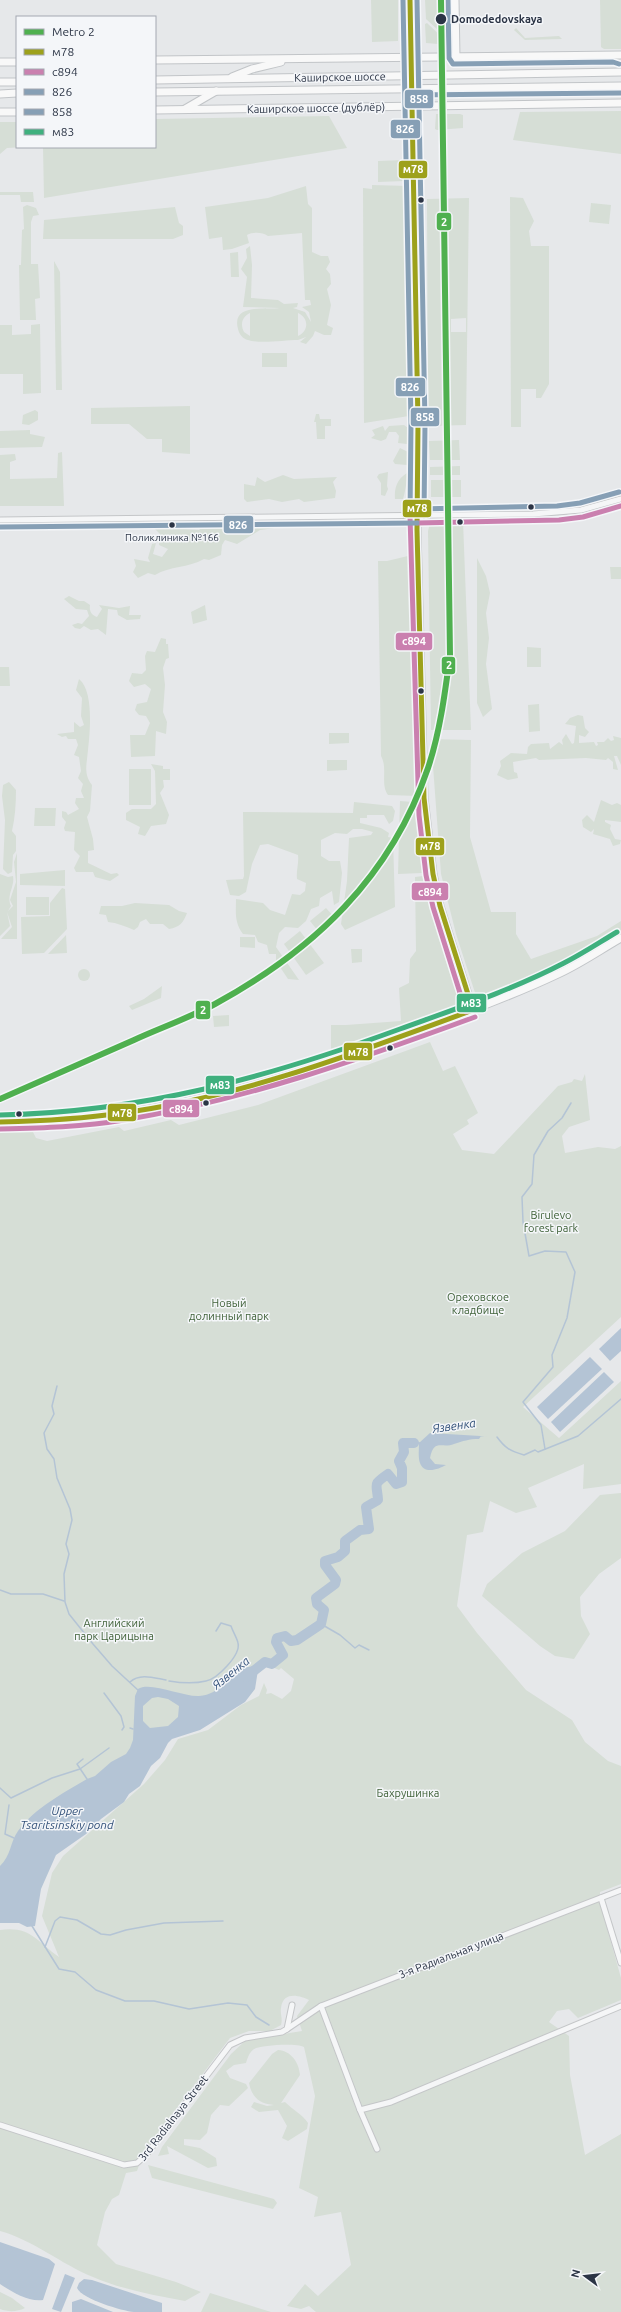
<svg xmlns="http://www.w3.org/2000/svg" width="621" height="2312" viewBox="0 0 621 2312" font-family="Ubuntu,sans-serif">
<style>
.green{fill:#d6ded6;fill-rule:evenodd}
.water{fill:#b4c4d5;fill-rule:evenodd}
.lines{fill:none;stroke-linecap:round;stroke-linejoin:round}
.stream{stroke:#b4c4d5;stroke-width:1.5}
.river{stroke:#b4c4d5;stroke-width:10}
.minor-casing{stroke:#c4c6c8;stroke-width:7}
.major-casing{stroke:#c2c5c8;stroke-width:9}
.minor{stroke:#f5f6f7;stroke-width:5}
.major{stroke:#f8f8f8;stroke-width:7}
.bus-1-casing{stroke:#f4f6f9;stroke-width:8}
.bus-2-casing{stroke:#f4f6f9;stroke-width:8}
.bus-3-casing{stroke:#f4f6f9;stroke-width:8}
.bus-4-casing{stroke:#f4f6f9;stroke-width:8}
.bus-5-casing{stroke:#f4f6f9;stroke-width:8}
.bus-1{stroke:#9da11b;stroke-width:5}
.bus-2{stroke:#ca80af;stroke-width:5}
.bus-3{stroke:#869fb5;stroke-width:5}
.bus-4{stroke:#869fb5;stroke-width:5}
.bus-5{stroke:#3fb07e;stroke-width:5}
.metro-1-casing{stroke:#f4f6f9;stroke-width:9}
.metro-1{stroke:#4fb04f;stroke-width:6}
.stop-dot{fill:#2b3445;stroke:#f4f6f9;stroke-width:1.5}
.labels{text-anchor:middle;stroke-width:3;stroke-linejoin:round;paint-order:stroke}
.bus-label{font-size:10px;fill:#2b3445;stroke:#f4f6f9}
.stop-label{font-size:11px;font-weight:bold;fill:#2b3445;stroke:#f4f6f9;text-anchor:start}
.street-label{font-size:11px;fill:#2b3445;stroke:#f4f6f9}
.park-label{font-size:11px;fill:#3f6138;stroke:#f4f6f9}
.water-label{font-size:12px;font-style:italic;fill:#34527a;stroke:#f4f6f9}
.line-badge{stroke:#f4f6f9;stroke-width:1.5}
.badge-label{font-size:11px;text-anchor:middle;font-weight:bold;fill:#fff}
</style>
<rect width="100%" height="100%" fill="#e6e8ea"/>
<g class="green">
<path d="M371 0H398V41L372 42Z"/>
<path d="M425 0H442L448 5 449 40 426 19Z"/>
<path d="M600 0H621V49H604L601 47Z"/>
<path d="M427 23 446 41 438 44 426 43 425 24Z"/>
<path d="M516 28 525 38 559 36 562 39 525 40 514 30Z"/>
<path d="M621 111V154L513 140 520 112Z"/>
<path d="M436 114H460L463 115V128L437 130 435 129Z"/>
<path d="M329 116 347 148 44 198 43 147H155V119Z"/>
<path d="M0 122H17V147H24L7 148 0 154Z"/>
<path d="M404 160V181L378 182V161Z"/>
<path d="M372 185 409 186V416L364 423 363 188 372 189Z"/>
<path d="M306 186 308 204 312 208V252L321 256H328L330 262 326 269 330 274 331 284 327 289 331 305 327 325 333 328 331 335H324L315 331 313 336 306 344 300 342 306 337 298 340C285 340 260 344 248 340 243 339 239 334 238 329 231 303 266 310 280 308L243 307 247 277 241 269 247 258 246 249 250 246 252 265 251 298 278 300 284 304 298 303 297 307 293 308 305 312 311 322 309 312 302 307 311 305 310 300H305L302 233 268 236C262 232 253 232 247 235L249 243 232 249 223 250 222 237 209 239 205 207 268 198ZM250 313V336L244 332C240 324 242 317 250 313ZM298 313C309 318 309 331 298 336Z"/>
<path d="M0 192H33L34 202H21L20 195H0Z"/>
<path d="M510 197 523 198 534 221 529 231 531 246H549V384L541 398H536V389H521V427H511Z"/>
<path d="M469 198 466 425 428 426 427 199ZM466 318V332H451V319Z"/>
<path d="M591 203 611 205 609 224 589 222Z"/>
<path d="M27 205 36 208 39 215 33 216 31 222V264H38L40 298 35 299 36 320H20L19 265H21L22 230 24 229 23 207Z"/>
<path d="M175 207 179 223 183 226V235L173 239H43L44 220Z"/>
<path d="M238 252 239 277H231L230 253Z"/>
<path d="M54 261 60 272 62 390H56Z"/>
<path d="M40 324 41 393 23 394V374H0V325H12V335L31 334V325Z"/>
<rect x="262" y="353" width="25" height="14"/>
<path d="M190 406V454L162 452V439H147L129 424H91V408Z"/>
<path d="M35 410 38 412V420L29 425 22 424 23 415Z"/>
<path d="M316 414H319L320 419H331V426H325V439H317L316 422H314Z"/>
<path d="M404 425 408 428 407 444 398 443 399 436 396 432H389L386 439 381 441 371 438 375 435 372 430 383 426 385 431 389 426Z"/>
<path d="M30 430V434L45 437 42 447 0 448V431Z"/>
<path d="M459 440 460 460H430L429 441Z"/>
<path d="M400 448 408 452 407 465 395 464 393 461Z"/>
<path d="M62 452 64 506H0V455L15 454 16 460 10 462V479L57 478 58 453Z"/>
<path d="M460 466V475H430V467Z"/>
<path d="M388 472 387 486 388 489 385 496 381 495V483L377 477 379 474Z"/>
<path d="M407 473C407 482 405 492 403 499H395C394 488 397 479 407 473Z"/>
<path d="M283 475 294 479 337 477 333 482 336 491 335 498 304 502 299 499 282 502 269 499 247 502 244 499V484L255 486 257 477 265 482Z"/>
<rect x="431" y="480" width="30" height="17"/>
<path d="M463 521 471 730H431L428 531 430 523Z"/>
<path d="M247 522 253 526 281 527 260 530 237 544 225 540 222 545 221 555 209 560 204 559C188 568 170 566 155 575L148 573 138 578 133 572 136 566 134 559 150 562 148 558 152 544 156 543 153 554 162 557 168 549 159 545 160 534 153 527 199 530 204 526 220 528Z"/>
<path d="M412 555 418 796 388 795C380 784 388 768 381 756L378 561H387Z"/>
<path d="M477 558 486 576 490 593 486 613 489 638 486 664 492 709 483 717 477 703Z"/>
<path d="M610 567H621V579H611Z"/>
<path d="M69 596 79 601H84L90 605C89 612 92 615 97 617L102 609 99 605 119 608 130 606 129 615H141L140 619 127 620 118 615 117 610 108 609 106 635 98 629 91 630 84 626 80 629 75 628 72 625 78 623 82 624 89 616 87 610 76 609 64 599Z"/>
<path d="M205 605 207 620 193 624 191 612Z"/>
<path d="M161 638 166 639V644H168L169 658 166 659 163 668 165 685 163 712 167 722 166 734 156 731 155 756 131 757 130 735H145L150 723 146 716 139 715 135 710 137 704 147 702 151 689 145 684 134 687 129 681 132 673 142 674 146 670 145 656 147 651 155 652Z"/>
<path d="M527 647 541 648V667H527Z"/>
<path d="M0 667H9L10 686H0Z"/>
<path d="M79 679C94 691 90 732 88 750 87 763 83 774 92 785L90 811 87 817 93 839 94 850 88 851V863C96 867 103 870 111 874L117 873 119 875 110 881 95 877 93 872H76L74 868 80 856 74 850 75 832 65 831 64 828 66 822 62 817V811L66 812 68 815 79 809 75 803 76 798H84L81 791 83 784 78 778 81 771 79 757 74 755 78 745 76 739H68L66 736 62 737 57 734 74 732V722L80 727 84 725 81 716 82 698 76 690Z"/>
<path d="M539 704 540 731 529 732 528 705Z"/>
<path d="M578 715 583 716 585 728 589 732 585 737 579 735V743L594 742 596 746 598 745 597 742H604L608 738 611 741 614 740 613 736 621 738V765L617 756H614L618 770 613 769V762L608 758 606 760 586 758 539 760 536 758 513 762 514 772 517 773 518 778 508 780 497 775 501 766 500 761 511 753 527 754 528 747 531 744 549 743 550 749 559 742 563 745 562 740 566 734 572 744 574 743 576 726 565 724 570 718Z"/>
<path d="M329 733H349V743L329 744Z"/>
<path d="M431 739 471 740 470 837 491 912H516V934L531 959 597 936 621 921V933L556 969 478 1002 456 934 441 874Z"/>
<path d="M327 760H347V770L327 771Z"/>
<path d="M151 764 163 766V769H170V780H163L164 787 160 793 169 815 166 824 151 826 145 836 138 834 140 827 126 820V813L132 809H151L156 804 155 771Z"/>
<rect x="129" y="769" width="22" height="36"/>
<path d="M9 782 16 790C16 804 15 818 12 831L16 836V851L13 855 12 872 8 874 3 869 5 820 2 796 3 785Z"/>
<path d="M601 800 612 805 617 803 621 805V822L605 820V822L611 825 610 829 615 839 621 840 620 844 613 846 610 839 593 834 594 829 591 832 583 827 582 820 587 815 594 822Z"/>
<path d="M400 801 413 802 419 806 426 865 422 873 398 874Z"/>
<path d="M354 802 392 806 395 811 393 821 389 824 384 815H367V818H360V823L381 828 389 833 388 837 393 838 395 907 345 930 341 924 347 881 349 838 371 835 373 832 362 829H353L347 834 335 833 321 840V856L329 861H340L342 873 339 902 334 905 332 891 320 898 319 906 311 909 306 921 298 928 285 927 279 933 276 947 299 980 288 979 276 961V954H269L267 945 258 942 255 935 243 934C234 922 236 912 236 899L263 903 270 910 285 915 292 894 300 895 305 891 306 883 297 879C296 871 299 864 298 855L268 844 260 845 252 864 246 892 239 896 230 895 226 880 243 879 244 876 243 812 353 813Z"/>
<path d="M35 808H56L55 826H34Z"/>
<path d="M17 853V939H1L12 927 7 912 10 926 0 936V874L8 877 13 876C15 887 6 895 11 906L8 911 13 906 10 900 16 882 14 862Z"/>
<path d="M65 870V886L20 885V874Z"/>
<path d="M423 876 427 878 448 959 463 999 462 1008 286 1068 283 1067 284 1064 331 1050V1025H346L401 1021 399 988 409 983 410 959 416 951 415 877Z"/>
<path d="M62 888 65 889 67 929 44 953 22 954 21 917 50 916V903Z"/>
<rect x="26" y="897" width="23" height="18"/>
<path d="M135 903 169 905 179 911 187 913C183 923 180 927 169 929L163 924H150L146 919 140 922 138 927 134 930C125 926 117 923 108 922L106 915 99 914 101 906H122Z"/>
<path d="M326 908 335 918 318 931 310 921Z"/>
<path d="M300 931 324 963 306 975 284 944Z"/>
<path d="M66 935 67 953 48 954Z"/>
<path d="M240 937H255V948L240 947Z"/>
<path d="M351 949H362V962L352 963Z"/>
<circle cx="84" cy="975" r="6"/>
<path d="M162 986 161 998 132 1010 129 1006 144 999Z"/>
<path d="M229 1015V1026L214 1027 213 1016Z"/>
<path d="M430 1042 443 1071 455 1066 478 1113 467 1120 469 1124 453 1134 462 1150 494 1154 558 1086 572 1082 574 1079 582 1081 585 1074 590 1120 569 1127 562 1136 565 1153 598 1147 615 1149 621 1146V1317L523 1407 559 1438 621 1381V1484L583 1489 584 1464 528 1488 537 1507 516 1513 490 1501 483 1532 467 1535 457 1606 477 1633 526 1690 572 1720 585 1742 608 1761 621 1766V1884L600 1892V1903L621 1978V2000L578 2018 569 2009 557 2011 549 2022 569 2036 570 2075 585 2155 621 2134V2312H316L309 2306 301 2309 287 2306 305 2284 318 2296 351 2265 341 2212 314 2217 318 2197 299 2188 315 2096 304 2047C296 2043 262 2045 254 2049 249 2053 248 2057 246 2063L234 2065 226 2071 230 2078 246 2084 248 2088 229 2106 220 2105 211 2115 207 2133 200 2140 184 2139V2145L200 2148 216 2158 217 2166 208 2168 167 2146 169 2154 158 2156 162 2147 231 2054 246 2040 302 2031 297 2016 309 2000C301 1996 283 1990 281 2008 280 2014 283 2019 281 2025L270 2031H249L230 2038 144 2151 137 2171 126 2173 119 2195 112 2199 105 2212 97 2245 116 2264 176 2282 201 2292 185 2301C154 2295 123 2290 93 2277 61 2264 33 2240 0 2231V1930C31 1926 36 1941 59 1957L42 1916 52 1873 63 1856 144 1784 165 1760 178 1739 208 1730 241 1705 259 1696 264 1683 267 1690 266 1694 271 1693 282 1699 291 1691 294 1679 281 1668 279 1670 266 1664 260 1665 163 1732 0 1899V1129L32 1130 36 1138 47 1141 119 1127 124 1131 171 1120 179 1125 258 1105Z"/>
<path d="M621 1493V1558L599 1574 580 1597 581 1616 590 1634 574 1659 555 1656 540 1646 482 1596 487 1584 522 1553 565 1531 600 1495Z"/>
<path d="M278 2050C291 2051 299 2062 300 2075L281 2103 285 2102C293 2110 302 2114 308 2123L307 2129 288 2141 282 2138 287 2126 278 2110 259 2112 251 2107 254 2102 267 2106 274 2105C260 2104 252 2098 249 2083L272 2054Z"/>
<path d="M148 2165 274 2199 277 2203 273 2209 152 2178Z"/>
<path d="M0 2292 12 2298 25 2308C17 2312 8 2312 0 2309Z"/>
<path d="M210 2293 271 2312H201Z"/>
</g>
<g class="water">
<path d="M621 1328V1351L610 1361 599 1349Z"/>
<path d="M590 1357 602 1369 548 1419 537 1407Z"/>
<path d="M604 1372 614 1382 560 1432 551 1422Z"/>
<path d="M430 1433 497 1437 481 1436 479 1439C469 1439 463 1441 454 1444 442 1449 434 1438 430 1458L435 1464 446 1465C439 1469 424 1475 420 1463 418 1458 419 1449 419 1443Z"/>
<path d="M255 1666 258 1670 255 1689 245 1702 200 1730 172 1739 168 1743 160 1758 151 1766 140 1786 129 1794 124 1802 101 1819 86 1834 56 1855 41 1889 35 1926 27 1927 19 1923H0V1866C11 1856 10 1842 18 1831 36 1807 62 1794 87 1779L95 1776 111 1762 126 1754 130 1748 133 1740 135 1696 138 1689C150 1681 183 1697 199 1696 222 1694 223 1679 240 1669 244 1667 250 1667 255 1666ZM158 1697 168 1699 179 1706 178 1717 168 1726 150 1728 143 1721V1706L152 1698Z"/>
<path d="M0 2242 49 2259 55 2264 43 2300C28 2302 12 2292 0 2284Z"/>
<path d="M65 2274 75 2278 61 2312 52 2309Z"/>
<path d="M84 2279 92 2280 162 2303V2312C153 2312 143 2312 134 2312 122 2311 82 2299 77 2288L79 2283Z"/>
<path d="M81 2299 113 2312H72V2302Z"/>
</g>
<g class="lines">
<g class="stream">
<path d="M57 1386 52 1406 54 1414 44 1433 47 1449 54 1459 57 1478 70 1509 72 1520 66 1544 69 1554 64 1574 65 1602 69 1614 93 1644 112 1666 139 1691"/>
<path d="M497 1437C505 1448 510 1451 524 1455L535 1450 538 1452 578 1436 621 1399"/>
<path d="M414 1443H420"/>
<path d="M545 1449 541 1425 523 1402 553 1367 552 1355 567 1318 575 1272 566 1252 545 1251 529 1256 523 1222 522 1197 532 1184 534 1155 548 1131 562 1118 571 1103"/>
<path d="M0 1590 11 1594H43L64 1601"/>
<path d="M321 1624 340 1635 355 1648 359 1645 369 1650"/>
<path d="M169 1681C181 1683 194 1684 206 1681 217 1679 241 1655 238 1643 237 1638 233 1632 231 1626L221 1623 216 1631"/>
<path d="M130 1682C140 1673 154 1678 166 1680"/>
<path d="M214 1685 217 1691"/>
<path d="M104 1693 121 1716 124 1727 122 1730"/>
<path d="M130 1728 133 1729"/>
<path d="M83 1759 77 1764 87 1779"/>
<path d="M0 1788 11 1798 52 1778 80 1769 109 1748"/>
<path d="M9 1805 5 1834 14 1838"/>
<path d="M32 1926 59 1969 75 1972 96 1990 125 2001H154L189 2009 228 2003 247 2005 256 2017 269 2025"/>
<path d="M45 1947 55 1921 60 1917 77 1920 101 1934 110 1935 126 1930 164 1923 223 1921"/>
</g>
<path class="river" d="M246 1677 265 1662 272 1664 283 1655 276 1642 277 1638 285 1636 291 1641 297 1640 321 1624 324 1610 317 1604 316 1598 335 1584 336 1580 325 1565V1561L338 1557 345 1551V1541L360 1530 369 1529 366 1507 378 1500C377 1483 372 1485 388 1474L396 1484 402 1482V1468L399 1461 404 1452 403 1443H414"/>
<defs>
<g id="minor">
<path d="M0 520 533 514 581 510 621 499"/>
<path d="M601 1898 621 1963"/>
<path d="M321 2006 360 2110 377 2149"/>
<path d="M287 2029 321 2006 621 1890"/>
<path d="M360 2110 391 2102 621 2006"/>
<path d="M0 2125 124 2165 137 2163 146 2155 230 2045 245 2038 282 2032 287 2029 292 2005"/>
</g>
<g id="major">
<path d="M410 0 418 423 417 530 424 798 433 874 440 906 473 1010"/>
<path d="M455 0 456 57"/>
<path d="M155 60 621 55"/>
<path d="M0 62H17"/>
<path d="M232 77 252 69 281 62"/>
<path d="M155 80 621 72"/>
<path d="M0 82H17"/>
<path d="M155 92 621 86"/>
<path d="M0 94 17 93"/>
<path d="M185 109 216 91"/>
<path d="M155 110 621 103"/>
<path d="M0 112H17"/>
<path d="M0 1122C126 1124 270 1086 387 1041 444 1020 503 1000 558 974 580 964 600 950 621 938"/>
</g>
</defs>
<use href="#minor" class="minor-casing"/>
<use href="#major" class="major-casing"/>
<use href="#minor" class="minor"/>
<use href="#major" class="major"/>
<defs>
<g id="bus-1">
<path d="M410 0 418 423 417 530 424 798 433 874 440 906 473 1010"/>
<path d="M0 1122C41 1121 81 1119 121 1113 242 1097 359 1052 473 1010"/>
</g>
<g id="bus-2">
<path d="M410 516 419 815 426 875 433 907 466 1012"/>
<path d="M417 523 559 520 583 517 621 506"/>
<path d="M0 1129C42 1128 83 1127 124 1120 245 1100 361 1059 475 1017"/>
</g>
<g id="bus-3">
<path d="M403 0 411 423 410 516"/>
<path d="M448 0 449 58 453 64 613 62 619 64"/>
<path d="M412 95 621 93"/>
<path d="M0 527 417 523"/>
</g>
<g id="bus-4">
<path d="M417 0 425 423 424 516"/>
<path d="M417 509 557 506 580 503 619 492"/>
</g>
<path id="bus-5" d="M0 1115C143 1112 266 1078 400 1029 455 1009 512 990 564 963 582 954 600 942 617 932"/>
</defs>
<use href="#bus-1" class="bus-1-casing"/>
<use href="#bus-2" class="bus-2-casing"/>
<use href="#bus-3" class="bus-3-casing"/>
<use href="#bus-4" class="bus-4-casing"/>
<use href="#bus-5" class="bus-5-casing"/>
<use href="#bus-1" class="bus-1"/>
<use href="#bus-2" class="bus-2"/>
<use href="#bus-3" class="bus-3"/>
<use href="#bus-4" class="bus-4"/>
<use href="#bus-5" class="bus-5"/>
<defs>
<path id="metro-1" d="M0 1099C45 1079 89 1060 134 1040 160 1028 189 1018 215 1004 314 950 391 877 428 768 440 732 445 693 450 655L441 0"/>
</defs>
<use href="#metro-1" class="metro-1-casing"/>
<use href="#metro-1" class="metro-1"/>
</g>
<g class="stop-dot">
<circle cx="441" cy="19" r="6"/>
<circle cx="421" cy="200" r="3.5"/>
<circle cx="531" cy="507" r="3.5"/>
<circle cx="460" cy="522" r="3.5"/>
<circle cx="172" cy="525" r="3.5"/>
<circle cx="421" cy="691" r="3.5"/>
<circle cx="390" cy="1048" r="3.5"/>
<circle cx="206" cy="1103" r="3.5"/>
<circle cx="19" cy="1114" r="3.5"/>
</g>
<g class="labels">
<g class="bus-label">
<text x="172" y="541">Поликлиника №166</text>
</g>
<g class="stop-label">
<text x="451" y="23">Domodedovskaya</text>
</g>
<g class="street-label">
<text transform="translate(340 77) rotate(-1)" y="4">Каширское шоссе</text>
<text transform="translate(316 108) rotate(-1)" y="4">Каширское шоссе (дублёр)</text>
<text transform="translate(451 1955) rotate(-21)" y="4">3-я Радиальная улица</text>
<text transform="translate(173 2118) rotate(-52)" y="4">3rd Radialnaya Street</text>
</g>
<g class="park-label">
<text x="551" y="1219">Birulevo<tspan x="551" dy="13">forest park</tspan></text>
<text x="478" y="1301">Ореховское<tspan x="478" dy="13">кладбище</tspan></text>
<text x="229" y="1307">Новый<tspan x="229" dy="13">долинный парк</tspan></text>
<text x="114" y="1627">Английский<tspan x="114" dy="13">парк Царицына</tspan></text>
<text x="408" y="1797">Бахрушинка</text>
</g>
<g class="water-label">
<text transform="translate(454 1426) rotate(-8)" y="4">Язвенка</text>
<text transform="translate(231 1673) rotate(-39)" y="4">Язвенка</text>
<text x="67" y="1815">Upper<tspan x="67" dy="14">Tsaritsinskiy pond</tspan></text>
</g>
</g>
<g class="line-badge">
<rect x="404" y="89" width="30" height="20" rx="4" fill="#869fb5"/>
<rect x="390" y="119" width="31" height="20" rx="4" fill="#869fb5"/>
<rect x="398" y="160" width="30" height="19" rx="4" fill="#9da11b"/>
<rect x="436" y="212" width="16" height="19" rx="4" fill="#4fb04f"/>
<rect x="395" y="377" width="31" height="20" rx="4" fill="#869fb5"/>
<rect x="410" y="407" width="30" height="20" rx="4" fill="#869fb5"/>
<rect x="402" y="499" width="30" height="19" rx="4" fill="#9da11b"/>
<rect x="223" y="515" width="31" height="19" rx="4" fill="#869fb5"/>
<rect x="395" y="632" width="38" height="19" rx="4" fill="#ca80af"/>
<rect x="441" y="656" width="15" height="19" rx="4" fill="#4fb04f"/>
<rect x="415" y="837" width="30" height="19" rx="4" fill="#9da11b"/>
<rect x="411" y="882" width="38" height="19" rx="4" fill="#ca80af"/>
<rect x="456" y="993" width="31" height="20" rx="4" fill="#3fb07e"/>
<rect x="195" y="1000" width="16" height="20" rx="4" fill="#4fb04f"/>
<rect x="343" y="1042" width="30" height="19" rx="4" fill="#9da11b"/>
<rect x="205" y="1075" width="30" height="20" rx="4" fill="#3fb07e"/>
<rect x="162" y="1099" width="38" height="19" rx="4" fill="#ca80af"/>
<rect x="107" y="1103" width="30" height="19" rx="4" fill="#9da11b"/>
</g>
<g class="badge-label">
<text x="419" y="103">858</text>
<text x="405" y="133">826</text>
<text x="413" y="173">м78</text>
<text x="444" y="226">2</text>
<text x="410" y="391">826</text>
<text x="425" y="421">858</text>
<text x="417" y="512">м78</text>
<text x="238" y="529">826</text>
<text x="414" y="645">с894</text>
<text x="449" y="669">2</text>
<text x="430" y="850">м78</text>
<text x="430" y="896">с894</text>
<text x="471" y="1007">м83</text>
<text x="203" y="1014">2</text>
<text x="358" y="1056">м78</text>
<text x="220" y="1089">м83</text>
<text x="181" y="1113">с894</text>
<text x="122" y="1117">м78</text>
</g>
<rect x="16" y="16" width="140" height="132" fill="#f4f6f9" stroke="#a4a8b1"/>
<rect x="24" y="29" width="20" height="6" fill="#4fb04f" stroke="#a4a8b1"/>
<text x="52" y="36" font-size="12" fill="#2b3445">Metro 2</text>
<rect x="24" y="49" width="20" height="6" fill="#9da11b" stroke="#a4a8b1"/>
<text x="52" y="56" font-size="12" fill="#2b3445">м78</text>
<rect x="24" y="69" width="20" height="6" fill="#ca80af" stroke="#a4a8b1"/>
<text x="52" y="76" font-size="12" fill="#2b3445">с894</text>
<rect x="24" y="89" width="20" height="6" fill="#869fb5" stroke="#a4a8b1"/>
<text x="52" y="96" font-size="12" fill="#2b3445">826</text>
<rect x="24" y="109" width="20" height="6" fill="#869fb5" stroke="#a4a8b1"/>
<text x="52" y="116" font-size="12" fill="#2b3445">858</text>
<rect x="24" y="129" width="20" height="6" fill="#3fb07e" stroke="#a4a8b1"/>
<text x="52" y="136" font-size="12" fill="#2b3445">м83</text>
<g transform="translate(585 2276) rotate(285)" stroke="#f4f6f9" stroke-width="3" paint-order="stroke">
<path d="M0-3L7 15L0 10L-7 15Z" fill="#2b3445"/>
<text y="-6" font-size="11" font-weight="bold" text-anchor="middle" fill="#2b3445">N</text>
</g>
</svg>
